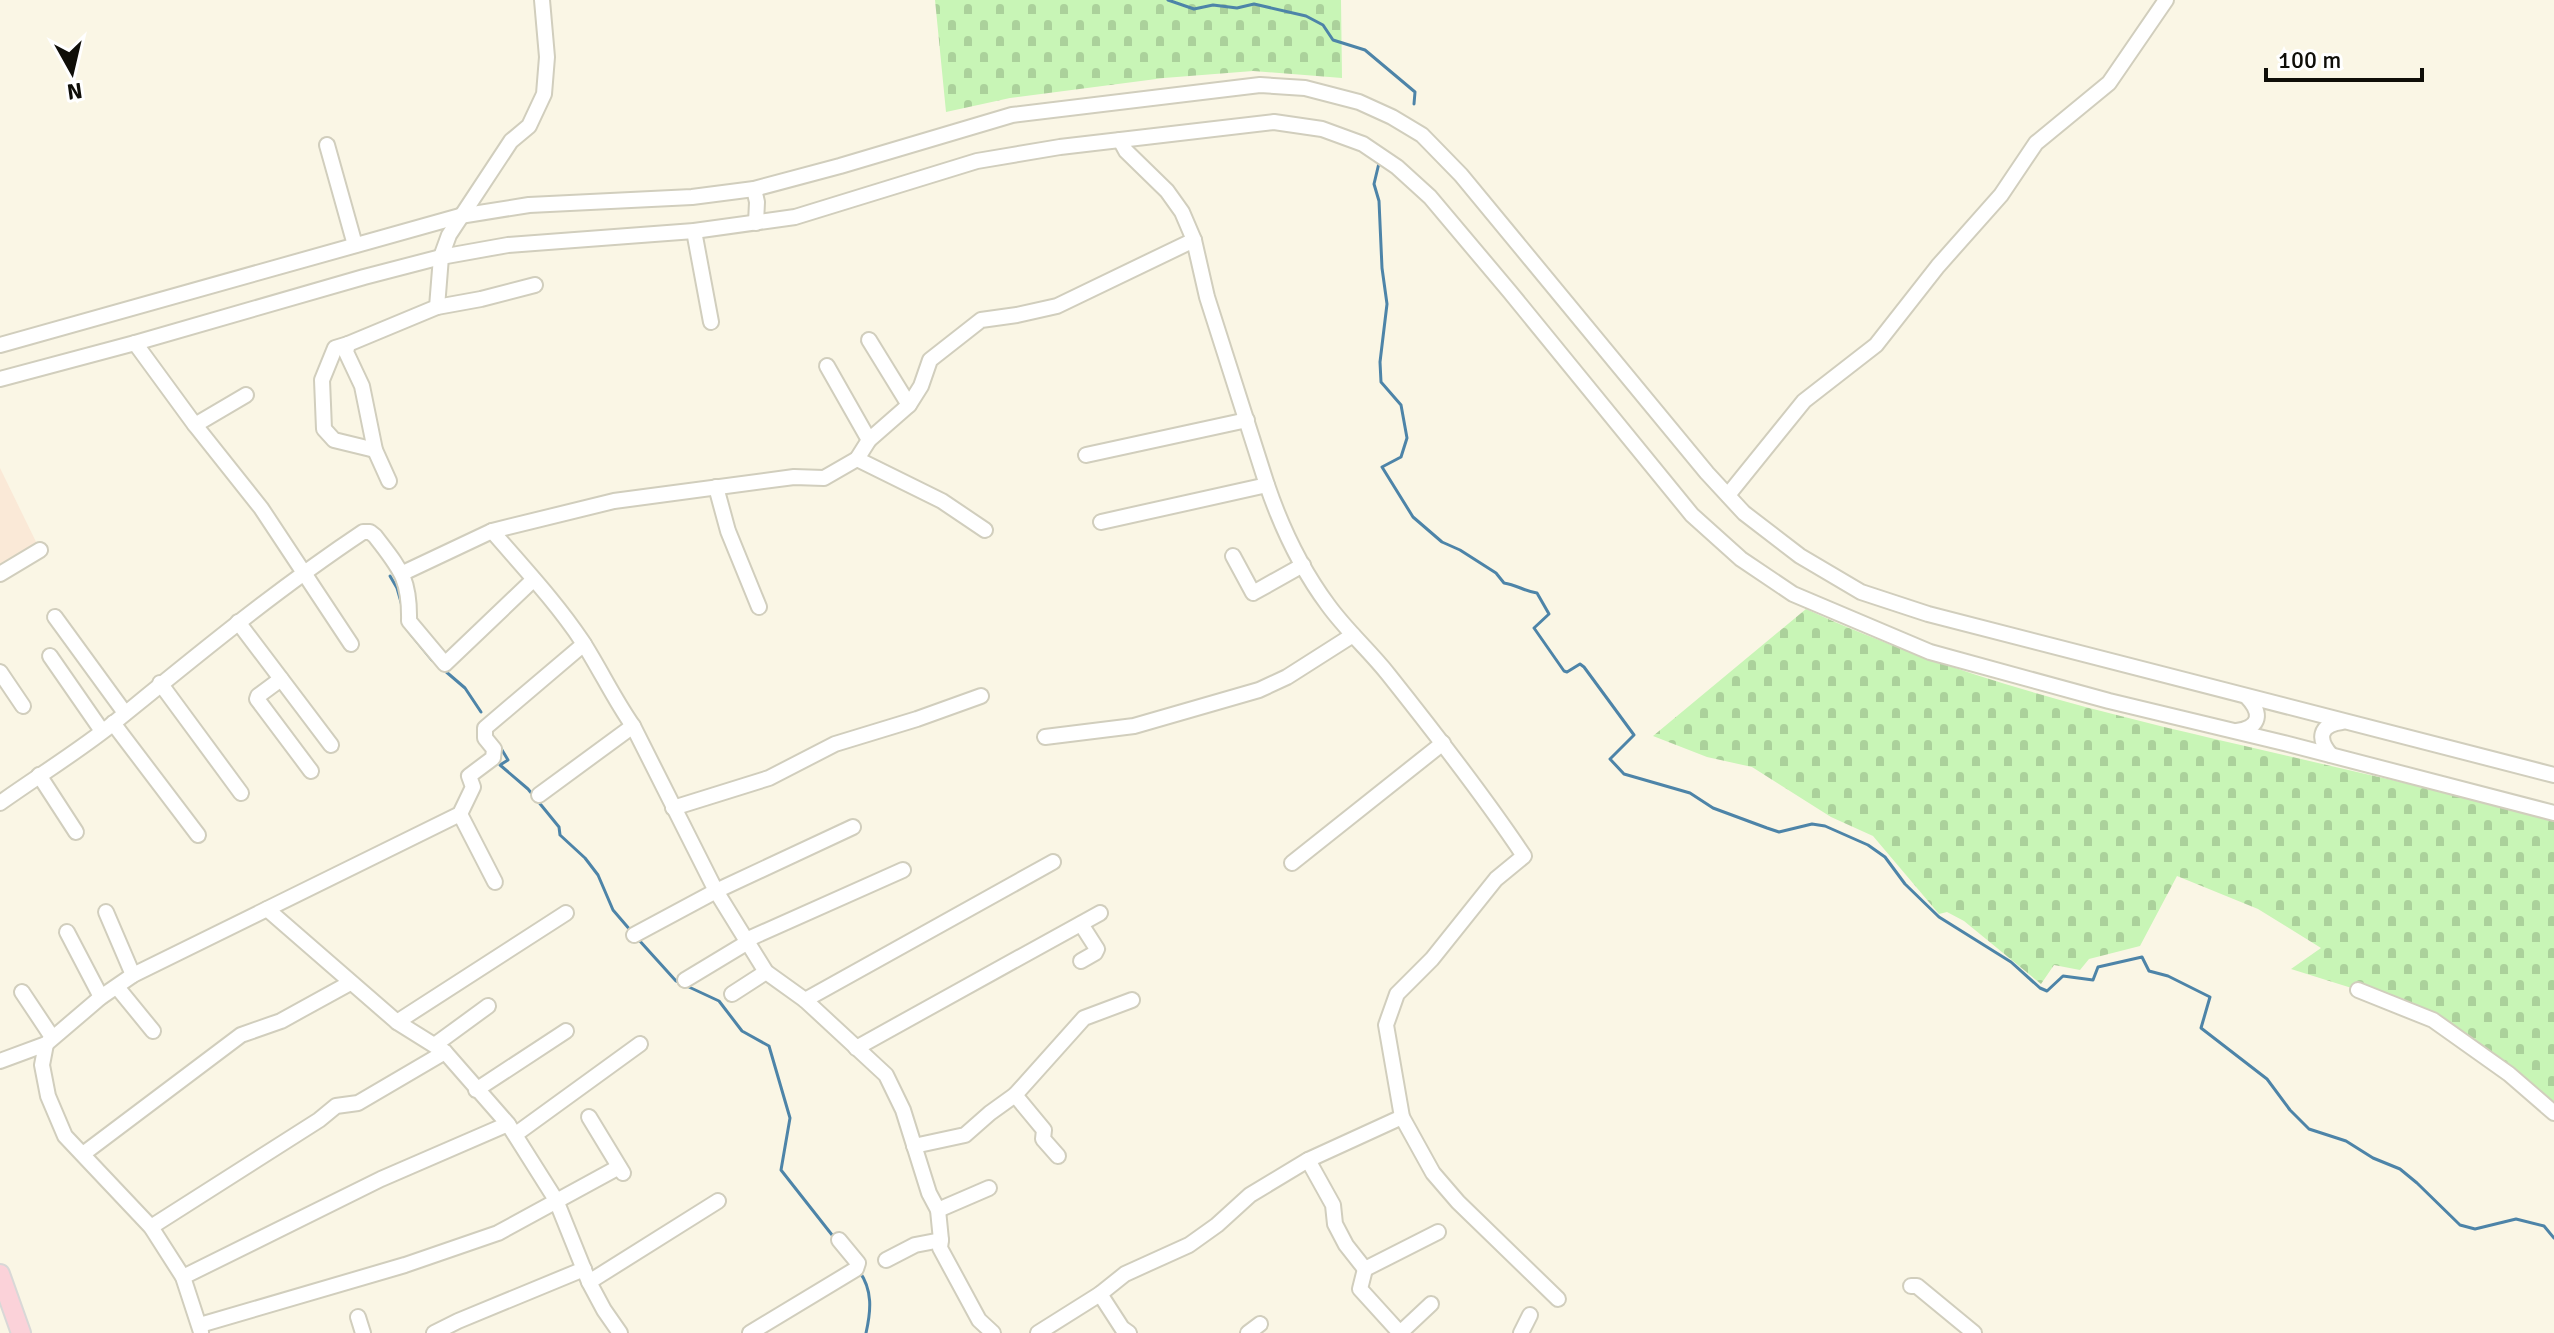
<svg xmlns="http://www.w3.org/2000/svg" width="2554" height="1333" viewBox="0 0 2554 1333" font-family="Signika,sans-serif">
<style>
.commercial{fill:#fae9d7}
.cemetery{fill:url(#cemetery-stones)}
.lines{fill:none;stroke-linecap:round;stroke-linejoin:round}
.stream{stroke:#4d84a8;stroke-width:3}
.minor-casing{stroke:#d1cebd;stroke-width:18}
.major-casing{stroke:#d9d8d7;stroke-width:22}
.minor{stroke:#fff;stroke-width:14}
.major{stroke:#fbd2d9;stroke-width:18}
</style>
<defs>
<pattern id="cemetery-stones" width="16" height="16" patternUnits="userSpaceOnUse" patternTransform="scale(2)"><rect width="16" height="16" fill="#c8f5b6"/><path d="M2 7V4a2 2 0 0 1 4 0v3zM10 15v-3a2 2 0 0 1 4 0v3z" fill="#abd19b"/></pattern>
</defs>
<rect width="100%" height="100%" fill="#faf6e5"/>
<path class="commercial" d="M0 468 40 550 0 574Z"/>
<g class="cemetery">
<path d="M935 0H1341L1342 78 1253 71 1164 78 1010 98 946 112Z"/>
<path d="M1806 609C1949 675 2093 711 2245 746 2335 767 2426 788 2517 808L2554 820V1113L2433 1020 2358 990 2291 969 2321 948 2258 909 2177 876 2140 946 2089 959 2080 970 2054 965 2041 984 1964 921 1947 912 1939 914 1873 836 1831 817 1752 767 1707 757 1653 736Z"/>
</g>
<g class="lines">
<g class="stream">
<path d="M1168 0 1194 9 1213 5 1237 8 1254 4 1306 16 1323 25 1333 40 1365 50 1415 92 1414 104"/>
<path d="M1379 163 1374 184 1379 201 1382 268 1387 304 1380 362 1381 382 1401 405 1407 438 1401 457 1382 467 1413 517 1442 542 1460 550 1496 573 1504 583C1517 585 1524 591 1537 593L1549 614 1534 628 1564 671 1567 672 1580 664 1584 667 1634 735 1610 759 1624 774 1690 793 1713 808 1767 828 1779 832 1812 824 1825 826 1868 845 1885 857 1905 884 1939 917 2011 962 2040 988 2047 991 2063 976 2093 980 2098 967 2142 957 2149 971 2168 976 2210 997 2201 1028 2267 1079 2290 1110 2309 1129 2346 1141 2373 1158 2400 1169 2417 1183 2460 1225 2475 1229 2516 1219 2544 1226 2554 1238"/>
<path d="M390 576 397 588 403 609"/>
<path d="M409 632 432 660"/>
<path d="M444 670 465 688 481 712"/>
<path d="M499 745 508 760 500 765 528 789 559 827 560 835 585 858 598 875 613 910 631 931"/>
<path d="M638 939 676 981 719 1001 742 1031 769 1046 790 1118 781 1170 836 1240"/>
<path d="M859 1271C873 1290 871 1311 866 1333"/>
</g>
<defs>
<g id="minor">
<path d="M1120 140 1126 151 1167 191 1182 212 1194 240 1207 297 1267 485C1281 526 1302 570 1328 605 1346 630 1369 650 1388 674 1435 733 1482 793 1524 856L1496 879 1432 959 1397 994 1386 1025 1402 1117 1433 1173 1458 1202 1558 1299"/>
<path d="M327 145 355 245"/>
<path d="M754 189 757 202 756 223"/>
<path d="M694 231 711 322"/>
<path d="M437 307 481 299 535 285"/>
<path d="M869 340 909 405"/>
<path d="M135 343 195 425 261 508 351 644"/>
<path d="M348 344 335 348 322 380 324 429 334 440 375 450"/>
<path d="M0 345 460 216 529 205 692 197 754 189 840 166 1012 115 1260 85 1305 88 1359 102 1392 117 1422 135 1461 175 1707 473 1744 513 1800 556 1861 592 1928 614 2554 775"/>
<path d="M827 366 869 440"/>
<path d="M0 379 135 343 364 277 441 257 508 245 694 231 795 217 977 161 1060 147 1274 122 1322 129 1363 144 1397 167 1430 197 1510 292 1692 515 1741 559 1793 594 1930 652 2109 701 2284 743 2554 813"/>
<path d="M195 425 246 395"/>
<path d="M1086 455 1247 420"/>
<path d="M857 459 942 501 985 530"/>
<path d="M389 481 375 450 362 386 346 352 348 344 437 307 441 257 449 235 511 141 529 126 544 94 547 57 542 0"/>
<path d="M716 487 728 531 759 607"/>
<path d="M1728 495 1804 401 1876 345 1938 266 2001 195 2036 143 2109 83 2166 0"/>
<path d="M1101 522 1267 485"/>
<path d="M492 531C523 567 556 602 582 641 600 669 614 699 633 726L716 891 766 972 805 1000 886 1075 903 1110 929 1193 938 1210 941 1240 940 1248 979 1320 993 1333"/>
<path d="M1233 556 1253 593 1303 565"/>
<path d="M403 573 492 531 614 501 794 477 824 478 857 459 869 440 909 405 921 386 930 360 981 320 1017 315 1057 306 1194 240"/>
<path d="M0 574 40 550"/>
<path d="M55 617 125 713"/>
<path d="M238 622 331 745"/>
<path d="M50 656 102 731"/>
<path d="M0 672 23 706"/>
<path d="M281 679 258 696 257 699 311 771"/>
<path d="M160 683 241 793"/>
<path d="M113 723 198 835"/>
<path d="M2237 731C2261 727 2262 713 2247 697"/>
<path d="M1045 737 1134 726 1259 690 1287 677 1353 635"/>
<path d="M2331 755C2317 739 2319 725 2342 722"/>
<path d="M39 775 76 832"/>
<path d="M539 795 633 726"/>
<path d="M0 803C38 776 79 751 115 722 196 656 276 590 363 532H370L375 536C400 569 410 578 409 621L445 664 533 580"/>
<path d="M673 808 769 778 835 744 917 719 981 696"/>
<path d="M460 814 495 882"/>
<path d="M1292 863 1443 743"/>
<path d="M267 909 397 1022 445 1052 508 1124 556 1200 589 1282 604 1310 620 1333"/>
<path d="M106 912 133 975"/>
<path d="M67 932 101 997"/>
<path d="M634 935 716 891 853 827"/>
<path d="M746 940 903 870"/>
<path d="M1081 961 1095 953 1097 949 1081 924"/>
<path d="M685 980 748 942"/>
<path d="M117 987 153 1031"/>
<path d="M2358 990 2433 1020 2509 1074 2554 1113"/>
<path d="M22 992 52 1037"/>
<path d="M732 994 766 972"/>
<path d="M805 1000 1053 862"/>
<path d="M397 1022 566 913"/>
<path d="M46 1044 42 1065 48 1096 65 1136 151 1227 183 1277 201 1332"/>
<path d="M436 1044 488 1006"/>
<path d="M856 1048 1100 913"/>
<path d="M0 1061 46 1044 101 997 133 975 460 814 473 787 469 776 493 758 494 749 485 738V728L584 644"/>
<path d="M476 1090 566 1031"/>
<path d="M1015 1095 1044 1130 1043 1139 1058 1156"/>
<path d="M589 1117 623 1173"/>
<path d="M516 1134 640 1044"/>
<path d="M914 1146 965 1135 990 1113 1015 1095 1084 1018 1132 1000"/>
<path d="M83 1154 241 1035 281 1021 350 983"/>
<path d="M1308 1160 1333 1205 1335 1224 1346 1245 1365 1269"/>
<path d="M938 1210 989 1188"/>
<path d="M151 1227 319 1120 336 1106 358 1103 445 1052"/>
<path d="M886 1260 915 1245 941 1240"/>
<path d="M1365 1269 1360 1289 1400 1333 1431 1304"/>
<path d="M1365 1269 1438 1232"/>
<path d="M183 1277 381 1179 508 1124"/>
<path d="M589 1282 718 1201"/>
<path d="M1911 1286H1917L1974 1333"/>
<path d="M1100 1294 1122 1328 1129 1333"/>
<path d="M358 1317 363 1333"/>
<path d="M200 1325 405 1265 498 1233 619 1167"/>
<path d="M434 1333 458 1321 584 1269"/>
<path d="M750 1333 856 1269 858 1263 839 1240"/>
<path d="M1038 1333 1100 1294 1125 1274 1189 1245 1217 1225 1250 1195 1308 1160 1402 1117"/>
<path d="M1248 1333 1260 1324"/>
<path d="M1521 1333 1530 1315"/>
</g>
<path id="major" d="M0 1274 21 1333"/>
</defs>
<use href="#minor" class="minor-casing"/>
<use href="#major" class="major-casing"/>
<use href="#minor" class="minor"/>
<use href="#major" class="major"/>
</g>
<g transform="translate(72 72) rotate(172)" stroke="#ffffff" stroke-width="6" paint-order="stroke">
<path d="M0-6L14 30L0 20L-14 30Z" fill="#0f0e08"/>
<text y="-12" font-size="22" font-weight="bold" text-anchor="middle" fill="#0f0e08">N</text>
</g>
<path d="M2266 68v12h156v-12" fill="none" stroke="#0f0e08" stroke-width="4"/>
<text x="2278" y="68" font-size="24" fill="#0f0e08" stroke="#ffffff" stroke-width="6" paint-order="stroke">100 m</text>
</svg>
